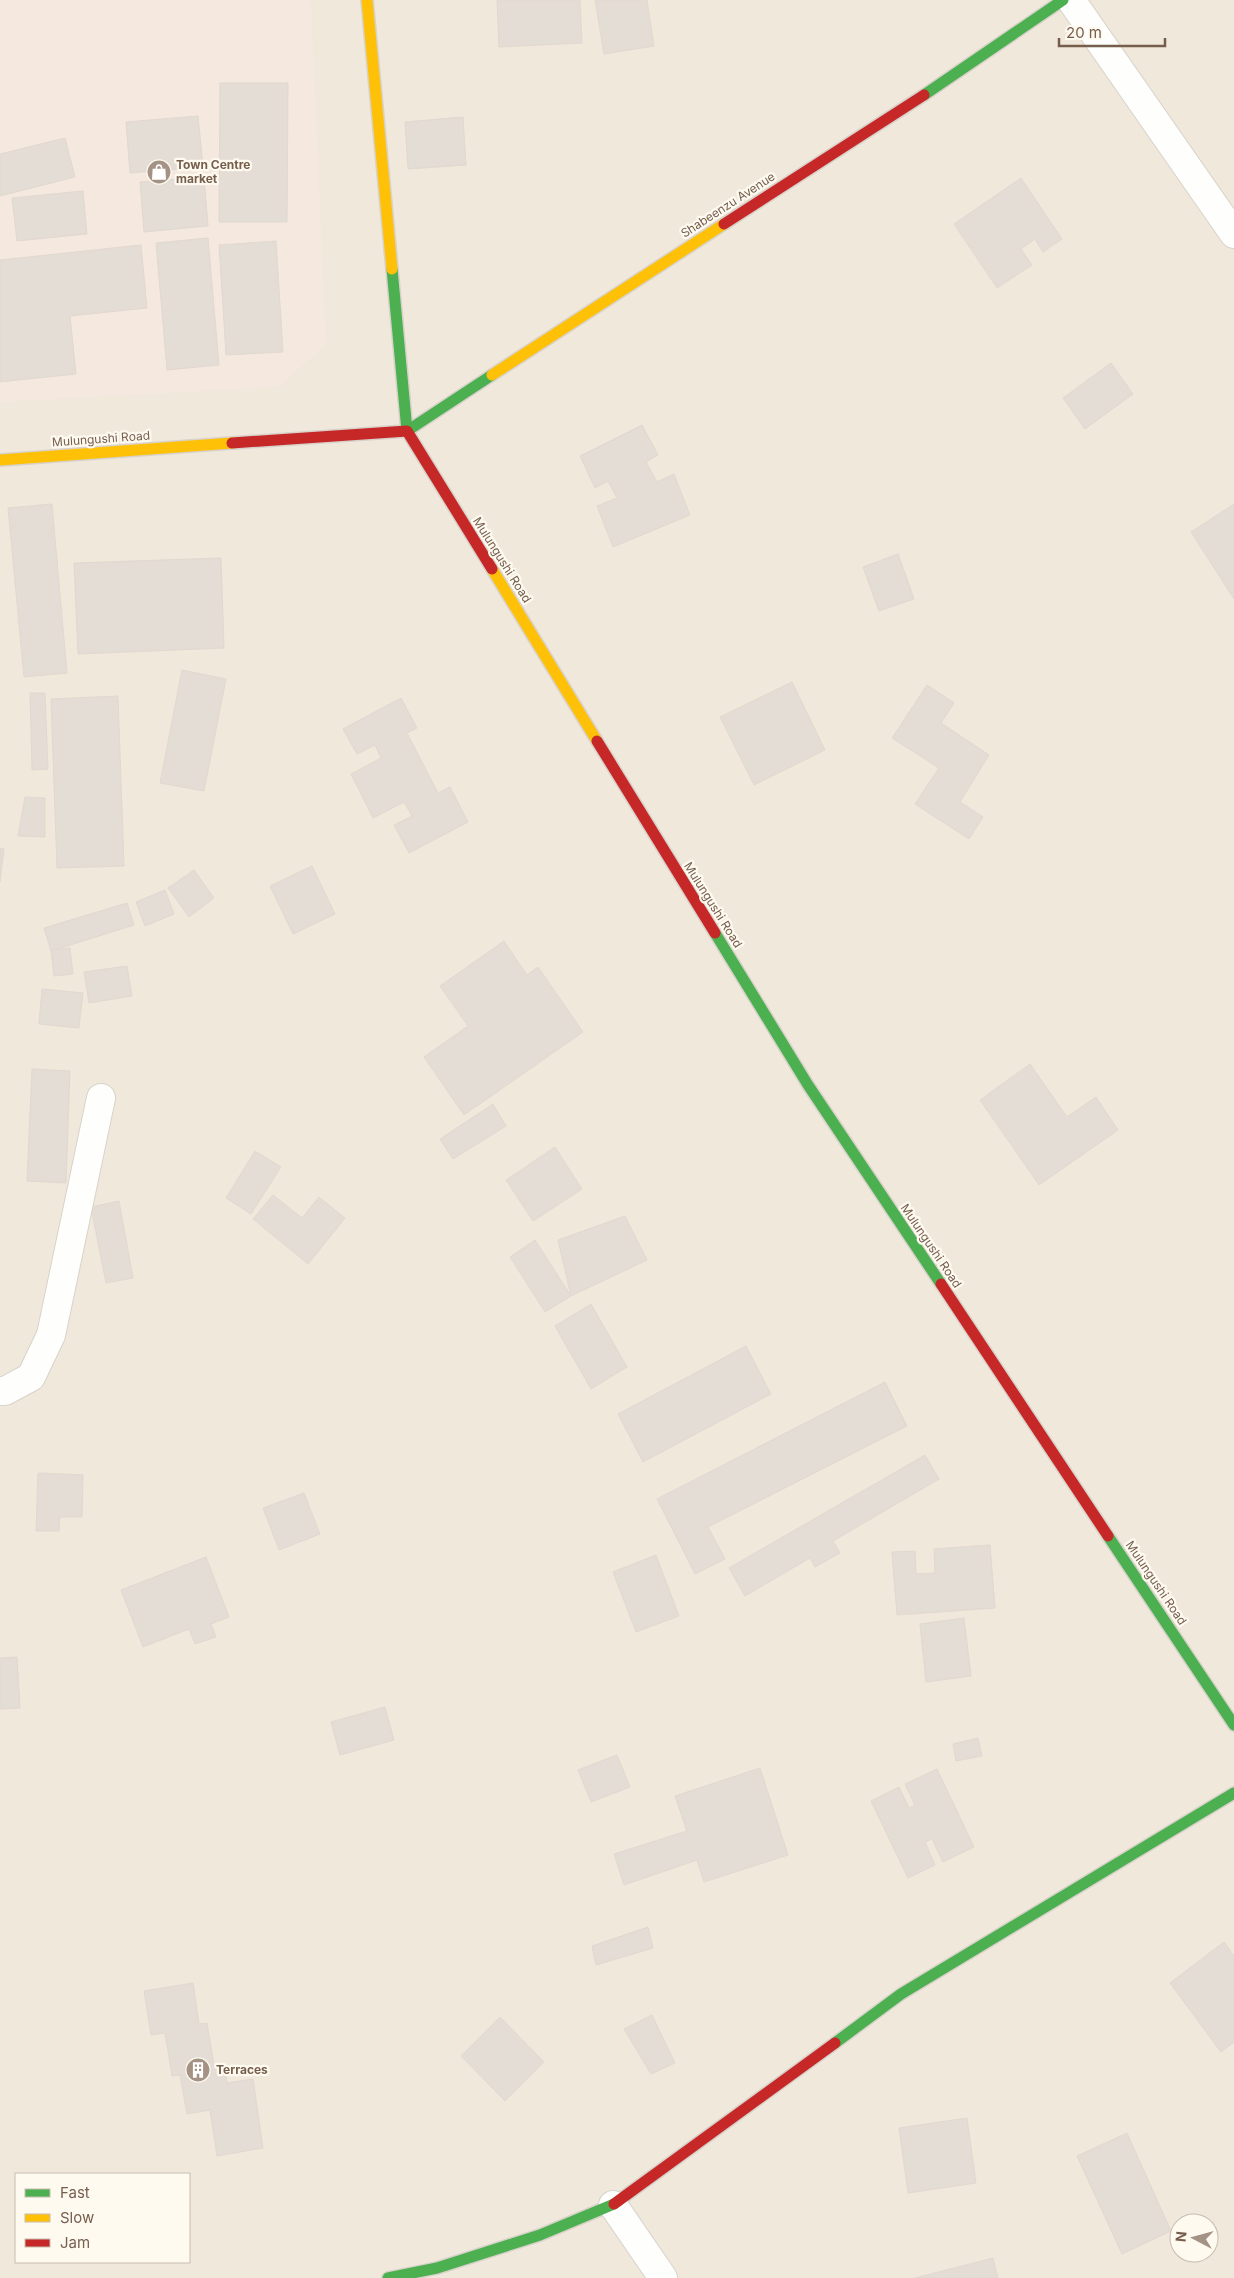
<svg xmlns="http://www.w3.org/2000/svg" width="1234" height="2278" viewBox="0 0 1234 2278" font-family="Inter,sans-serif">
<style>
.residential{fill:#f0e8db;fill-rule:evenodd}
.commercial{fill:#f5e8df}
.building{fill:#e4ddd5;stroke:#e1d8cf}
.lines{fill:none;stroke-linecap:round;stroke-linejoin:round}
.street-casing{stroke:#d7d2cb;stroke-width:30}
.fast-casing{stroke:#d8d2cb;stroke-width:14}
.slow-casing{stroke:#d8d2cb;stroke-width:14}
.jam-casing{stroke:#d8d2cb;stroke-width:14}
.street{stroke:#fefefc;stroke-width:28}
.fast{stroke:#4caf50;stroke-width:11}
.slow{stroke:#ffc107;stroke-width:11}
.jam{stroke:#c62828;stroke-width:11}
.labels{text-anchor:middle;stroke-width:4.5;stroke-linejoin:round;paint-order:stroke}
.poi-label{font-size:12px;font-weight:bold;fill:#765e4d;stroke:#fefaf0;text-anchor:start}
.street-label{font-size:12px;fill:#765e4d;stroke:#fefaf0}
</style>
<rect width="100%" height="100%" fill="#f8f5ed"/>
<path class="residential" d="M0 0H1234V2278H0ZM16 2174H189V2262H16ZM1179 2223H1209V2253H1179Z"/>
<path class="commercial" d="M0 0H311L326 344 279 387 0 402Z"/>
<g class="building">
<path d="M497 0H580L582 43 499 47Z"/>
<path d="M595 0H647L654 46 604 54Z"/>
<path d="M220 83H288L287 222H219Z"/>
<path d="M198 116 203 167 130 173 126 122Z"/>
<path d="M463 117 466 165 408 169 405 122Z"/>
<path d="M65 138 75 177 0 196V154Z"/>
<path d="M204 177 208 226 144 232 140 182Z"/>
<path d="M1021 178 1062 239 1043 252 1035 239 1021 249 1032 265 997 288 954 224Z"/>
<path d="M83 191 87 234 17 241 12 198Z"/>
<path d="M208 238 219 365 167 370 156 243Z"/>
<path d="M276 241 283 352 226 355 219 245Z"/>
<path d="M141 245 147 308 70 316 76 374 0 382V260Z"/>
<path d="M1111 363 1133 394 1085 429 1063 398Z"/>
<path d="M642 425 658 455 646 462 657 482 674 474 690 515 613 547 597 506 617 498 608 481 595 488 580 456Z"/>
<path d="M52 504 67 673 24 677 8 508Z"/>
<path d="M1234 504V599L1191 532Z"/>
<path d="M898 554 914 599 879 611 863 567Z"/>
<path d="M221 558 224 648 78 654 74 563Z"/>
<path d="M182 670 226 679 204 791 160 783Z"/>
<path d="M792 682 825 750 754 785 720 717Z"/>
<path d="M927 685 954 703 941 723 989 755 960 802 983 817 969 839 915 804 939 768 892 738Z"/>
<path d="M30 693H45L48 769 32 770Z"/>
<path d="M118 696 124 866 57 868 51 699Z"/>
<path d="M401 698 417 728 407 733 438 793 450 787 468 822 409 853 394 825 412 816 404 802 373 818 351 774 381 758 375 745 357 754 343 729Z"/>
<path d="M25 797 45 798V837L18 836Z"/>
<path d="M0 848 4 849 0 882Z"/>
<path d="M312 866 335 914 293 934 270 886Z"/>
<path d="M194 870 214 898 189 917 168 888Z"/>
<path d="M165 890 174 914 145 926 136 902Z"/>
<path d="M127 903 134 925 51 951 44 928Z"/>
<path d="M504 941 527 975 538 967 583 1032 464 1115 424 1057 468 1026 440 986Z"/>
<path d="M70 948 73 974 54 976 51 950Z"/>
<path d="M127 966 132 996 89 1003 84 972Z"/>
<path d="M42 989 83 993 79 1028 39 1024Z"/>
<path d="M1030 1064 1067 1117 1096 1097 1118 1130 1039 1185 980 1100Z"/>
<path d="M32 1069 70 1071 66 1183 27 1181Z"/>
<path d="M493 1104 506 1126 453 1159 440 1139Z"/>
<path d="M555 1147 582 1189 533 1221 506 1180Z"/>
<path d="M255 1151 281 1167 251 1214 226 1198Z"/>
<path d="M273 1195 302 1218 319 1197 345 1218 308 1264 253 1219Z"/>
<path d="M119 1201 133 1278 106 1283 91 1207Z"/>
<path d="M625 1216 647 1260 571 1296 558 1240Z"/>
<path d="M535 1240 571 1296 545 1312 510 1257Z"/>
<path d="M591 1304 627 1367 591 1389 555 1326Z"/>
<path d="M746 1346 771 1394 643 1462 618 1414Z"/>
<path d="M885 1382 907 1426 708 1527 725 1559 695 1574 657 1499Z"/>
<path d="M925 1455 939 1479 833 1541 840 1553 815 1567 810 1558 745 1596 729 1568Z"/>
<path d="M38 1473 83 1475 82 1517H60L59 1531H36Z"/>
<path d="M304 1493 320 1534 279 1550 263 1508Z"/>
<path d="M990 1545 995 1608 897 1615 892 1552 915 1551 916 1574 935 1573 934 1549Z"/>
<path d="M656 1555 679 1616 636 1632 613 1572Z"/>
<path d="M206 1557 229 1617 211 1624 216 1637 195 1644 189 1629 143 1647 121 1590Z"/>
<path d="M964 1618 971 1676 926 1682 920 1624Z"/>
<path d="M17 1657 20 1708 0 1709V1658Z"/>
<path d="M385 1707 394 1740 340 1755 331 1722Z"/>
<path d="M978 1738 982 1756 956 1761 953 1744Z"/>
<path d="M617 1755 630 1787 591 1802 578 1770Z"/>
<path d="M760 1768 788 1855 704 1882 697 1860 624 1885 614 1854 687 1831 675 1796Z"/>
<path d="M937 1769 974 1847 943 1862 932 1839 925 1842 935 1865 908 1878 871 1801 899 1787 909 1808 915 1805 905 1784Z"/>
<path d="M648 1927 653 1948 596 1965 592 1946Z"/>
<path d="M1224 1942 1234 1956V2042L1221 2052 1170 1983Z"/>
<path d="M193 1983 199 2024 207 2023 214 2065 224 2064 227 2083 253 2079 263 2148 217 2156 210 2110 187 2114 180 2075 172 2076 165 2033 151 2035 144 1991Z"/>
<path d="M652 2015 675 2063 651 2074 624 2029Z"/>
<path d="M500 2017 544 2062 505 2101 461 2056Z"/>
<path d="M967 2118 976 2183 908 2193 899 2128Z"/>
<path d="M1127 2133 1171 2231 1122 2254 1077 2156Z"/>
<path d="M993 2258 998 2278H915Z"/>
</g>
<g class="lines">
<defs>
<g id="street">
<path d="M1071 0 1234 234"/>
<path d="M0 1391H5L31 1377 51 1335 101 1098"/>
<path d="M613 2205 663 2278"/>
</g>
<g id="fast">
<path d="M924 95 1063 0"/>
<path d="M392 269 407 431 492 375"/>
<path d="M715 933 808 1085 941 1284"/>
<path d="M1108 1536 1234 1725"/>
<path d="M835 2043 901 1994 1234 1793"/>
<path d="M388 2278 437 2268 540 2235 614 2204"/>
</g>
<g id="slow">
<path d="M367 0 392 269"/>
<path d="M492 375 724 224"/>
<path d="M0 460 232 443"/>
<path d="M492 569 597 741"/>
</g>
<g id="jam">
<path d="M724 224 924 95"/>
<path d="M232 443 407 431 492 569"/>
<path d="M597 741 715 933"/>
<path d="M941 1284 1108 1536"/>
<path d="M614 2204 835 2043"/>
</g>
</defs>
<use href="#street" class="street-casing"/>
<use href="#fast" class="fast-casing"/>
<use href="#slow" class="slow-casing"/>
<use href="#jam" class="jam-casing"/>
<use href="#street" class="street"/>
<use href="#fast" class="fast"/>
<use href="#slow" class="slow"/>
<use href="#jam" class="jam"/>
</g>
<defs>
<symbol id="shop-disc" viewBox="-11 -11 22 22"><circle r="9.5" fill="#a49385" stroke="#fefaf0"/><path d="M-5-2.5h2.3a2.7 3.5 0 0 1 5.4 0H5L5.5 6h-11ZM-1.5-2.5h3a1.5 2.3 0 0 0-3 0Z" fill="#fff"/></symbol>
<symbol id="building-disc" viewBox="-11 -11 22 22"><circle r="9.5" fill="#a49385" stroke="#fefaf0"/><path d="M-4-6H4V6H1V3H-1V6H-4ZM-2.5-4.3h1.7v1.8h-1.7ZM.8-4.3h1.7v1.8H.8ZM-2.5-1h1.7V.8h-1.7ZM.8-1h1.7V.8H.8Z" fill="#fff"/></symbol>
</defs>
<g fill-rule="evenodd">
<use href="#shop-disc" x="145" y="158" width="28" height="28"/>
<use href="#building-disc" x="184" y="2056" width="28" height="28"/>
</g>
<g class="labels">
<g class="poi-label">
<text x="176" y="169">Town Centre<tspan x="176" dy="14">market</tspan></text>
<text x="216" y="2074">Terraces</text>
</g>
<g class="street-label">
<text transform="translate(728 205) rotate(-33)" y="4">Shabeenzu Avenue</text>
<text transform="translate(101 439) rotate(-4)" y="4">Mulungushi Road</text>
<text transform="translate(502 560) rotate(58)" y="4">Mulungushi Road</text>
<text transform="translate(713 905) rotate(58)" y="4">Mulungushi Road</text>
<text transform="translate(931 1246) rotate(56)" y="4">Mulungushi Road</text>
<text transform="translate(1156 1583) rotate(56)" y="4">Mulungushi Road</text>
</g>
</g>
<rect x="15" y="2173" width="175" height="90" fill="#fefaf0" stroke="#c8bcaf"/>
<rect x="25" y="2189" width="25" height="8" fill="#4caf50" stroke="#c8bcaf"/>
<text x="60" y="2198" font-size="15" fill="#765e4d">Fast</text>
<rect x="25" y="2214" width="25" height="8" fill="#ffc107" stroke="#c8bcaf"/>
<text x="60" y="2223" font-size="15" fill="#765e4d">Slow</text>
<rect x="25" y="2239" width="25" height="8" fill="#c62828" stroke="#c8bcaf"/>
<text x="60" y="2248" font-size="15" fill="#765e4d">Jam</text>
<g transform="translate(1194 2238) rotate(276)"><circle r="24" fill="#fefaf0" stroke="#c8bcaf"/>
<path d="M0-4L9 19L0 12L-9 19Z" fill="#a49385"/>
<text y="-8" font-size="14" font-weight="bold" text-anchor="middle" fill="#765e4d">N</text>
</g>
<path d="M1059 38v8h106v-8" fill="none" stroke="#765e4d" stroke-width="2.5"/>
<text x="1066" y="38" font-size="15" fill="#765e4d" stroke="#fefaf0" stroke-width="4" paint-order="stroke">20 m</text>
</svg>
